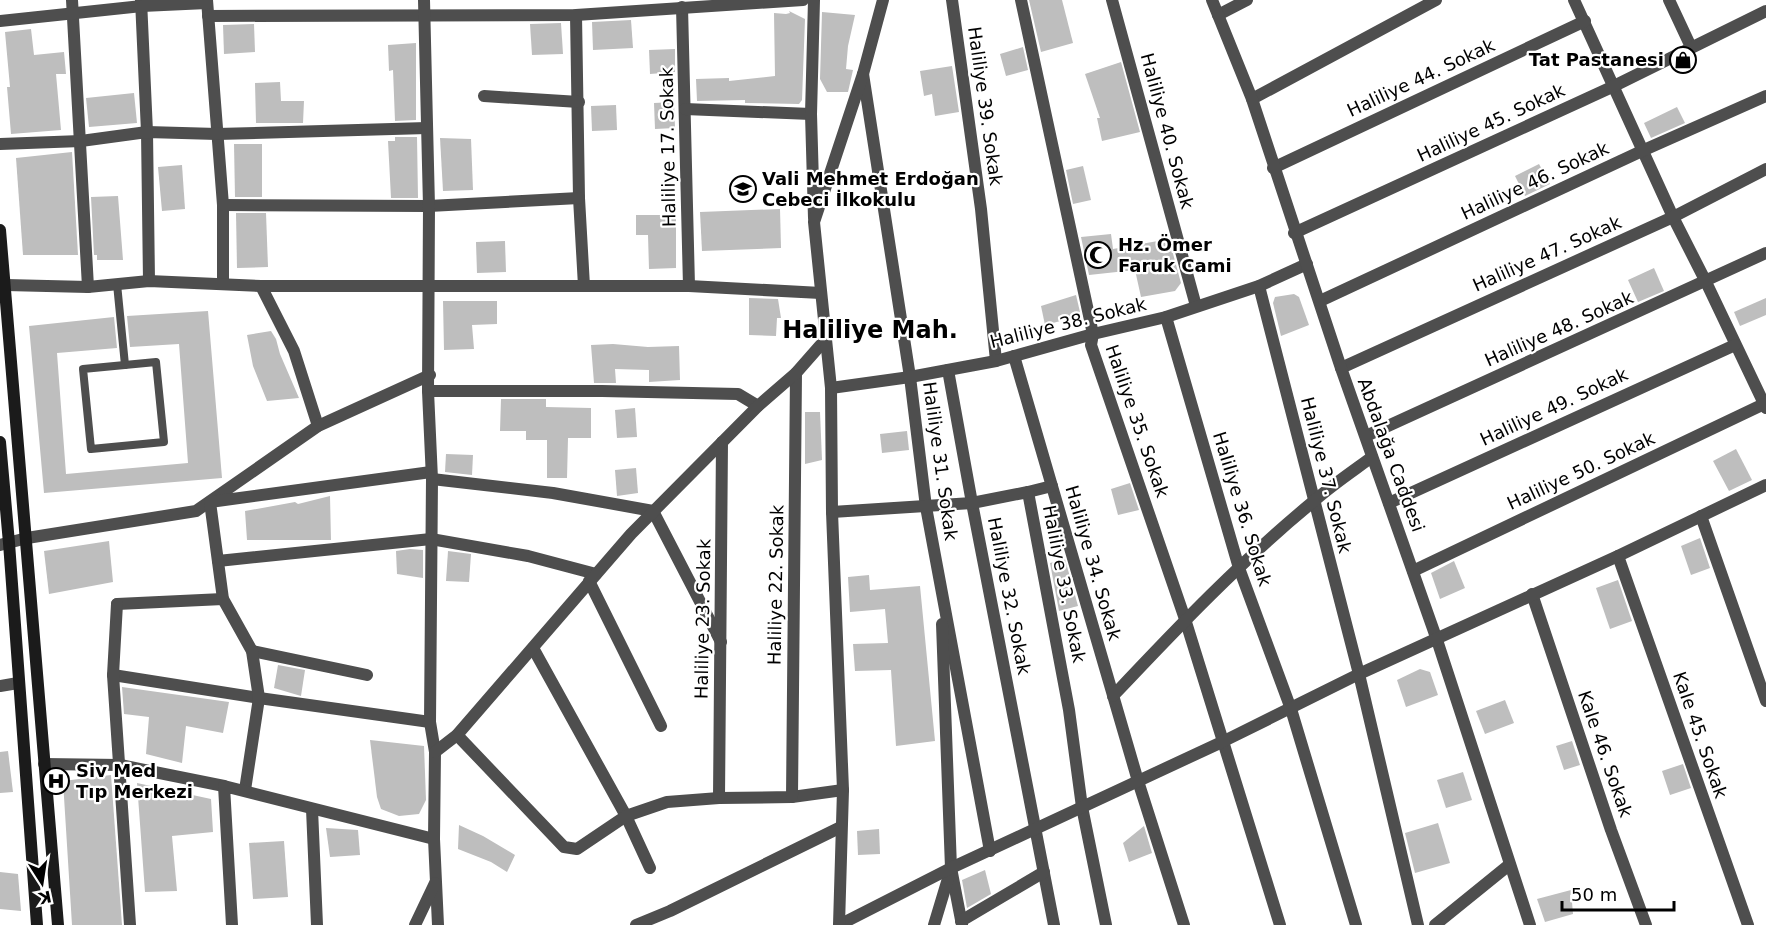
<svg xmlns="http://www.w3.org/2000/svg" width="1766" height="925" viewBox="0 0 1766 925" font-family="'DejaVu Sans',sans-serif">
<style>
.building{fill:#bebebe}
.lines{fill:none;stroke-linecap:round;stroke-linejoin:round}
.service{stroke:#4e4e4e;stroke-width:8}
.minor{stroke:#4e4e4e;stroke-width:12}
.tertiary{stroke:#4e4e4e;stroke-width:12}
.secondary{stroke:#1b1b1b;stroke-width:12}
.labels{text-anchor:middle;stroke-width:4.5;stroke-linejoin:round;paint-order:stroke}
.poi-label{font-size:18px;font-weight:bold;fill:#000;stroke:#fff;text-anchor:start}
.street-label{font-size:18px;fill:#000;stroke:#fff}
.district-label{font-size:24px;font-weight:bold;fill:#000;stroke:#fff}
</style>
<rect width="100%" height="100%" fill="#fff"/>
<g class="building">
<path d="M1029 0H1062L1073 43 1041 52Z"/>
<path d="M789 11 805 19 802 100 799 104 745 103V100L697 101 696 79 729 78V81L775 76 774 13 786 14 790 13Z"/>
<path d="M822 12 855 15 848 46 846 69 853 70 848 92H827L820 79Z"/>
<path d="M631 20 633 48 593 50 592 22Z"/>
<path d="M561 23 563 54 532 55 530 24Z"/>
<path d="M254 24 255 52 224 54 223 25Z"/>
<path d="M31 29 34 55 64 52 66 74H56L61 130 11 134 7 87H10L5 32Z"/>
<path d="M416 43V120L395 121 393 70 389 71 388 45Z"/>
<path d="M1023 47 1028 70 1006 76 1000 54Z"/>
<path d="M675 49V72L650 74 649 50Z"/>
<path d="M1121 62 1140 132 1102 141 1097 118H1100L1085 74Z"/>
<path d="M952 66 959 112 935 116 932 94 924 96 920 71Z"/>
<path d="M280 82 281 101H304L303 123H256L255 83Z"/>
<path d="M134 93 137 123 89 127 86 98Z"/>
<path d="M674 102 675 128 655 129 654 103Z"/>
<path d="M616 105 617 130 592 131 591 106Z"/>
<path d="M1677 107 1685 123 1651 138 1644 123Z"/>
<path d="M395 137H417L418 198H391L388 141H395Z"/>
<path d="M440 138 471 139 473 190 443 191Z"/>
<path d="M234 144H262V197H235Z"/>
<path d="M72 152 78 255H23L16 158Z"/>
<path d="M1539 164 1550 184 1525 196 1515 176Z"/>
<path d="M182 165 185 209 162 211 158 167Z"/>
<path d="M1083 166 1091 200 1073 204 1066 170Z"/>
<path d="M118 196 123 260H97V255H94L91 197Z"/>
<path d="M780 209 781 248 702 251 700 212Z"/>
<path d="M236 213H266L268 267 237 268Z"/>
<path d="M636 215H676V268L649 269 648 235H636Z"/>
<path d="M1111 234 1113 249 1169 239 1181 283 1175 291 1141 297 1135 270 1089 275 1081 237Z"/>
<path d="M505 241 506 272 477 273 476 242Z"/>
<path d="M1654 268 1664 291 1638 302 1628 280Z"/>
<path d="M1294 294 1299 297 1309 325 1281 336 1273 303 1275 297Z"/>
<path d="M1076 295 1080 312 1076 317 1045 325 1041 306Z"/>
<path d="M749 298 778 299 781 318H777L776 336 749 335Z"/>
<path d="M1766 298V315L1740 326 1734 312Z"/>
<path d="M443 301H497V324L472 325 474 349 444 350Z"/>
<path d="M208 311 222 478 44 493 29 326 114 317 117 348 57 353 66 474 188 463 179 344 130 347 127 316Z"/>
<path d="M271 331 276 339 280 354 299 398 267 401 253 366 247 335Z"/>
<path d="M613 344 648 347 679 346 680 380 649 382V370L615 369 616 383H594L591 345Z"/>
<path d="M501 399H546V407L591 408V438H568L567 478H547V440H526V431H500Z"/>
<path d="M635 408 637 437 617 438 615 410Z"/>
<path d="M805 412H820L822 460 805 464Z"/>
<path d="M907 431 909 450 882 453 880 434Z"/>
<path d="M1736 449 1752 480 1729 491 1713 461Z"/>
<path d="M446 454 473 455 472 475 445 472Z"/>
<path d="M636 468 638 493 617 496 615 470Z"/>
<path d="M1130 483 1139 510 1118 515 1111 489Z"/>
<path d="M330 496 331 540H247L245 511 295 502 298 504Z"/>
<path d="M1700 538 1710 568 1691 575 1681 546Z"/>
<path d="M109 541 113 582 49 594 44 551Z"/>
<path d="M410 549 423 550V578L397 574 396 551Z"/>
<path d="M448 551 471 554 469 582 446 581Z"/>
<path d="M1065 559 1078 606 1059 611 1050 563Z"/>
<path d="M1454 561 1465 588 1440 599 1431 573Z"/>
<path d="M869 575 870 590 920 586 935 741 896 746 891 670 855 671 853 644 888 643 885 609 850 612 848 577Z"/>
<path d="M1618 580 1632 621 1610 629 1596 588Z"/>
<path d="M278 665 305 670 301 696 274 688Z"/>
<path d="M1420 669 1430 672 1438 695 1406 707 1397 680Z"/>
<path d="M122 687 229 702 223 733 186 726 182 763 146 754 149 717 124 714Z"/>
<path d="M1505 700 1514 723 1485 734 1476 711Z"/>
<path d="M370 740 424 746 426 800 419 814 399 816 381 809 377 797Z"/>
<path d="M1572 741 1580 765 1564 770 1556 746Z"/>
<path d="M8 751 13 792 0 793V752Z"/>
<path d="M1683 764 1691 788 1670 795 1662 771Z"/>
<path d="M1463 772 1472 800 1446 808 1437 780Z"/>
<path d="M111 775 122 925H72L63 781Z"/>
<path d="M137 783 211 799 213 832 172 836 177 891 145 892Z"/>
<path d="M1438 823 1450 863 1415 873 1405 833Z"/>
<path d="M459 825 483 836 515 855 507 872 491 862 458 849Z"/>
<path d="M1144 826 1152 853 1129 862 1123 843Z"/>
<path d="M326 828 358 830 360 855 330 857Z"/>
<path d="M879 829 880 854 858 855 857 831Z"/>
<path d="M284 841 288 897 253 899 249 843Z"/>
<path d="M985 870 991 894 967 908 962 880Z"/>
<path d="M0 872 18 874 21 911 0 909Z"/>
<path d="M1571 890 1573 914 1545 922 1537 899Z"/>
</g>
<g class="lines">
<g class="service">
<path d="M117 284 125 365"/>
<path d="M156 362 164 442 91 449 83 369Z"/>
</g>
<g class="minor">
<path d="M72 0 88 287"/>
<path d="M141 0 147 132 149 281"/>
<path d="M207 0 223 205V283"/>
<path d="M952 0 981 209 996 361"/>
<path d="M1021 0 1093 334 1091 345 1185 619 1280 925"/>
<path d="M1112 0 1196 306"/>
<path d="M1574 0 1673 217 1706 282 1766 408"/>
<path d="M1669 0 1691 47"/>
<path d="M682 7 689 286"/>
<path d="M576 15 579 198 584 286"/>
<path d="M1218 15 1247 0"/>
<path d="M208 16 576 15 803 0"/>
<path d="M0 21 142 6 207 3"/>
<path d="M863 74 910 377 926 507 990 851"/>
<path d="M484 96 579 102"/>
<path d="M1252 99 1436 0"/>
<path d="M685 109 811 114"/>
<path d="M0 144 81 141 147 132 217 134 427 128"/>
<path d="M1273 168 1585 21"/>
<path d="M223 205 429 206 579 198"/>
<path d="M814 218 811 114 814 0"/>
<path d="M1294 233 1612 87 1766 11"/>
<path d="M261 286 294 351 318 426"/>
<path d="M1259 286 1359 674 1418 925"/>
<path d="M1320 301 1644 150 1766 96"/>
<path d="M1166 317 1239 568 1291 709 1356 925"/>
<path d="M1014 356 1138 781 1184 925"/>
<path d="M1341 368 1673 217 1766 169"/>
<path d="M948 370 972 503 1054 925"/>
<path d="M831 388 910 377 996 361 1093 334 1166 317 1259 286 1307 264"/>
<path d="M428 391H602L738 394 758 406"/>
<path d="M1366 436 1766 253"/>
<path d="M432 479 553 493 653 511 721 642"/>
<path d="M1028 492 1052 486"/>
<path d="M1389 503 1735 345"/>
<path d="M832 512 972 503 1028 492 1069 710 1082 807 1106 925"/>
<path d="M1701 516 1766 701"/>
<path d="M27 538 196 511 318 426 430 375"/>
<path d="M1618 556 1748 925"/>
<path d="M218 561 431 539 528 556 596 574"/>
<path d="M1413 571 1764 404"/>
<path d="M589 581 661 726"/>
<path d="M1532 594 1611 830 1646 925"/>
<path d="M117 604 223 599"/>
<path d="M942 624 951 868 962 925"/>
<path d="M533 648 626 816 650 868"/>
<path d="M252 651 367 675"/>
<path d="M113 675 259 698 430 722"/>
<path d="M0 686 18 683"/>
<path d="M1113 696C1177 628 1242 560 1314 501 1332 485 1353 471 1372 457"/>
<path d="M457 735 564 847 577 849 626 816 667 802 719 798 792 797 843 790"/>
<path d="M44 764 120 765 224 786"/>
<path d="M245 790 259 698 252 651 223 599 210 502 431 472"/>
<path d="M792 797 796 373"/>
<path d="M719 798 722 442"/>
<path d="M312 809 317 925"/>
<path d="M961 921 1044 872"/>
<path d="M232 925 224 786 434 839"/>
<path d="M636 925 670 911 841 827"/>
<path d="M934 925 950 872"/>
<path d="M1435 925 1509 865"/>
</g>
<g class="tertiary">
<path d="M424 0 429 206 428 391 432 479 430 722 435 752 434 839 438 925"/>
<path d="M1212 0 1252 99 1341 368 1437 640 1530 925"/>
<path d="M6 285 88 287 149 281 261 286H689L821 293"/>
<path d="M0 545 27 538"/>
<path d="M117 604 113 675 130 925"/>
<path d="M435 752 457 735 631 534 758 406 796 373 825 340"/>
<path d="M415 925 435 883"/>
<path d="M839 925 951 868 1222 742 1359 674 1618 556 1766 485"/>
<path d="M839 925 843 790 832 512 831 388 814 222 863 74 883 0"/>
</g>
<g class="secondary">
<path d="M0 230 58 925"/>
<path d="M0 442 9 543 37 925"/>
</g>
</g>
<defs>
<symbol id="shop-ring" viewBox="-11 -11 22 22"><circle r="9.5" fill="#fff" stroke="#000" stroke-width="1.5"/><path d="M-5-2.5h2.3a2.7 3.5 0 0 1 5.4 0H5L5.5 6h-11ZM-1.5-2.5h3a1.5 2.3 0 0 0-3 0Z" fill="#000"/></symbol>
<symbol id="school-ring" viewBox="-11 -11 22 22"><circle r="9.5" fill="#fff" stroke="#000" stroke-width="1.5"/><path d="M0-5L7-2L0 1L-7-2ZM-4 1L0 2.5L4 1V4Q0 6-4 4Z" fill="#000"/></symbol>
<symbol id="mosque-ring" viewBox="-11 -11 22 22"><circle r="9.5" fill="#fff" stroke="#000" stroke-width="1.5"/><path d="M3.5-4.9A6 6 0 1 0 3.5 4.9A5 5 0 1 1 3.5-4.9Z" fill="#000"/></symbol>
<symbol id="hospital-ring" viewBox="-11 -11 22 22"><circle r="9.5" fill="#fff" stroke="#000" stroke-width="1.5"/><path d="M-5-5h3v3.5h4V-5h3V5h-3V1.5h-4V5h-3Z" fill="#000"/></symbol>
</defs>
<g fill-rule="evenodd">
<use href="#shop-ring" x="1668" y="45" width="30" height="30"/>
<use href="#school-ring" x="728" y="174" width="30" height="30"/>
<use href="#mosque-ring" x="1083" y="240" width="30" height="30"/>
<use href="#hospital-ring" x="41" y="766" width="30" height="30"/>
</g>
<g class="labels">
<g class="poi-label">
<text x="1664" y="66" text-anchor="end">Tat Pastanesi</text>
<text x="762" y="185">Vali Mehmet Erdoğan<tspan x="762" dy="21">Cebeci İlkokulu</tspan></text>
<text x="1118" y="251">Hz. Ömer<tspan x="1118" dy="21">Faruk Cami</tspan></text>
<text x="76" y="777">Siv Med<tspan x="76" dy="21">Tıp Merkezi</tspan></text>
</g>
<g class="street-label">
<text transform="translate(1421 78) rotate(-25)" y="6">Haliliye 44. Sokak</text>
<text transform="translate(985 106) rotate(82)" y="6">Haliliye 39. Sokak</text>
<text transform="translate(1491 123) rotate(-25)" y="6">Haliliye 45. Sokak</text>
<text transform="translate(1167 131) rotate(75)" y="6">Haliliye 40. Sokak</text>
<text transform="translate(668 147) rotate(-91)" y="6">Haliliye 17. Sokak</text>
<text transform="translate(1535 181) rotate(-25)" y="6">Haliliye 46. Sokak</text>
<text transform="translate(1547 254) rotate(-24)" y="6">Haliliye 47. Sokak</text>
<text transform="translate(1068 323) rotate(-14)" y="6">Haliliye 38. Sokak</text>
<text transform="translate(1559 329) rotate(-24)" y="6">Haliliye 48. Sokak</text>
<text transform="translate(1554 407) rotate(-25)" y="6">Haliliye 49. Sokak</text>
<text transform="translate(1137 421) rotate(71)" y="6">Haliliye 35. Sokak</text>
<text transform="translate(1391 455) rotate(70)" y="6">Abdalağa Caddesi</text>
<text transform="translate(940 461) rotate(82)" y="6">Haliliye 31. Sokak</text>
<text transform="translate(1581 471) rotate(-25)" y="6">Haliliye 50. Sokak</text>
<text transform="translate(1326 475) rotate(76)" y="6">Haliliye 37. Sokak</text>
<text transform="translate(1242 509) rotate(73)" y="6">Haliliye 36. Sokak</text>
<text transform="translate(1093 563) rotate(74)" y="6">Haliliye 34. Sokak</text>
<text transform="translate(1064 584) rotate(79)" y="6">Haliliye 33. Sokak</text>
<text transform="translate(776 585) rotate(-89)" y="6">Haliliye 22. Sokak</text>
<text transform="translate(1009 596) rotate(79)" y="6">Haliliye 32. Sokak</text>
<text transform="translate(703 619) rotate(-89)" y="6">Haliliye 23. Sokak</text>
<text transform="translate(1700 735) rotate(71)" y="6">Kale 45. Sokak</text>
<text transform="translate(1605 754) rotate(71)" y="6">Kale 46. Sokak</text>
</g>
<g class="district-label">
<text x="870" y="338">Haliliye Mah.</text>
</g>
</g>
<g transform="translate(42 883) rotate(168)" stroke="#ffffff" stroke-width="4.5" paint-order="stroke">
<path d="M0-4.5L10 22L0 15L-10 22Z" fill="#000000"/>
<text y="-9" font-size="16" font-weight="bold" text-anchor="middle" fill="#000000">K</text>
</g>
<path d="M1562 901v9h112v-9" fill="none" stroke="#000000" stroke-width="3"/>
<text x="1571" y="901" font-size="18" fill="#000000" stroke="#ffffff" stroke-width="4.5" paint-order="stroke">50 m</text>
</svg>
